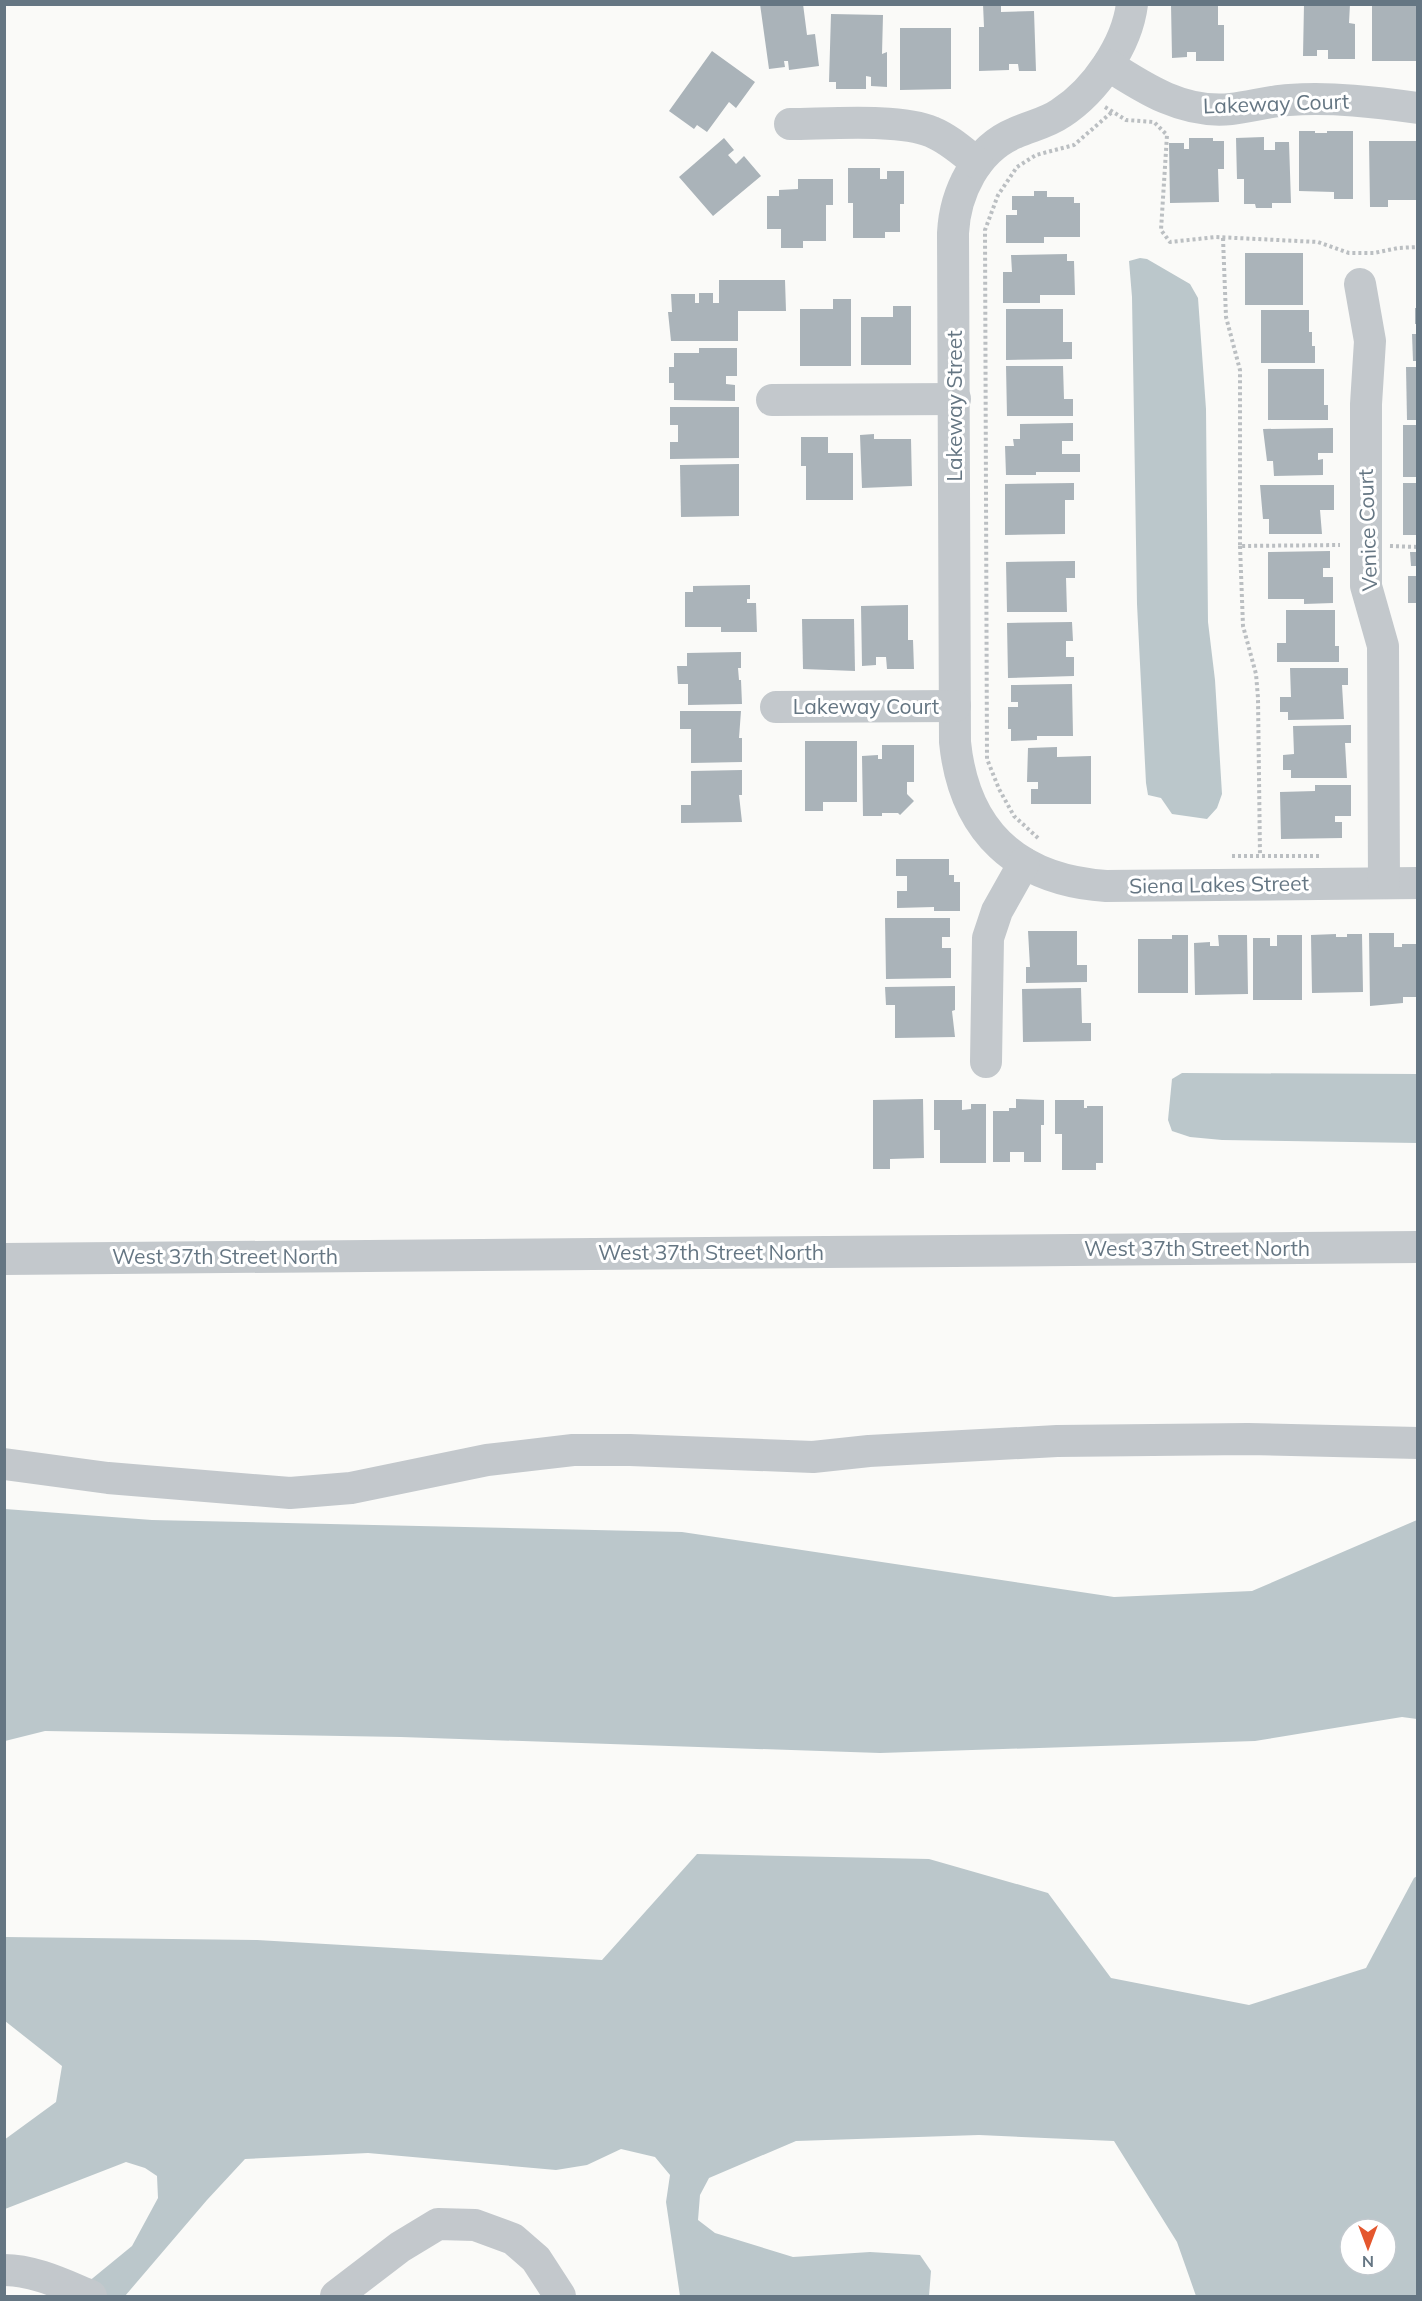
<svg xmlns="http://www.w3.org/2000/svg" width="1422" height="2301" viewBox="0 0 1422 2301" font-family="Mulish,sans-serif">
<style>
.water{fill:#bbc7cb;fill-rule:evenodd}
.building{fill:#aab3b9}
.lines{fill:none;stroke-linecap:round;stroke-linejoin:round}
.path{stroke:#bbbfc2;stroke-width:4;stroke-dasharray:3 3;stroke-linecap:butt}
.minor{stroke:#c3c8cc;stroke-width:32}
.labels{text-anchor:middle;stroke-width:6;stroke-linejoin:round;paint-order:stroke}
.street-label{font-size:21px;fill:#657683;stroke:#fff}
</style>
<rect width="100%" height="100%" fill="#fafaf8"/>
<g class="water">
<path d="M1140 258 1147 259 1190 284 1198 298 1206 409 1208 622 1215 680 1222 794 1217 808 1207 819 1172 814 1161 798 1148 795 1146 783 1137 604 1132 297 1129 261Z"/>
<path d="M1182 1073 1417 1074V1143L1222 1140 1190 1137 1172 1131 1168 1120 1172 1079Z"/>
<path d="M5 1509 152 1520 682 1532 1114 1597 1252 1591 1417 1520V1719L1402 1717 1255 1741 880 1753 401 1737 45 1731 5 1741Z"/>
<path d="M697 1854 929 1859 1048 1893 1111 1978 1249 2005 1366 1968 1414 1878 1417 1876V2296H1196L1177 2242 1114 2141 979 2135 796 2141 709 2178 700 2195 698 2220 715 2233 793 2257 870 2252 920 2255 931 2271 929 2296H680L666 2202 670 2175 655 2157 621 2149 587 2165 556 2170 368 2153 245 2159 207 2200 125 2296H71L132 2246 158 2198 157 2176 145 2168 126 2162 5 2209 4 2140 56 2102 62 2066 5 2021V1937L257 1940 602 1960ZM1350 2229H1386V2265H1350Z"/>
</g>
<g class="building">
<path d="M760 4H803L807 35 815 34 819 66 789 70 788 61H784L785 67 769 69Z"/>
<path d="M983 4H1001V12L1034 11 1036 71H1019L1018 64H1009V70L979 71V27H984Z"/>
<path d="M1171 4H1218V25H1224V61H1196V52H1187V57L1172 58Z"/>
<path d="M1304 4H1350L1349 23 1355 24V59H1328V50H1317V56H1303Z"/>
<rect x="1372" y="4" width="46" height="57"/>
<path d="M831 14 883 15 882 54 887 52V87L871 86V77L866 76V89H836V82H829Z"/>
<path d="M900 28H951V89L900 90Z"/>
<path d="M712 51 755 82 736 108 729 102 707 132 697 125 694 129 669 111Z"/>
<path d="M1299 131H1315V133H1327V131H1353V199H1334V192L1299 191Z"/>
<path d="M1264 137V150H1275V142H1289L1291 203H1272V208H1256L1255 204H1244V179H1237L1236 138Z"/>
<path d="M724 138 734 150 728 155 736 164 744 156 761 176 713 216 679 177Z"/>
<path d="M1189 138H1213V141H1224V169H1218L1219 202 1170 203 1169 143H1184V149H1189Z"/>
<path d="M1369 141H1418V200H1388V207H1370Z"/>
<path d="M848 168H880V179H887V171H904V204H900V232H885V238H853V203H848Z"/>
<path d="M798 179H833V205H826V241H803V248H781V229H767V196H779V190L798 189Z"/>
<path d="M1034 191H1047V197H1074V203H1080V237H1044V243H1006V215H1017V210H1012V196H1034Z"/>
<rect x="1245" y="253" width="58" height="52"/>
<path d="M1067 254V261H1074L1075 295H1040V303H1003V272H1012L1011 255Z"/>
<path d="M719 280H785L786 311H738V341H671L668 312H672L671 294H695V303H699V293H713V303H719Z"/>
<path d="M833 299H851V366H800V309H833Z"/>
<path d="M893 306H911V365H861V317H893Z"/>
<rect x="1415" y="308" width="3" height="16"/>
<path d="M1006 309H1063V342H1072V359L1006 360Z"/>
<path d="M1261 310H1309V332H1312V346H1315V363H1261Z"/>
<path d="M1412 334H1418V361H1413Z"/>
<path d="M699 348H737V376H726V384L735 385V401L674 400V383H669V367H674V353H699Z"/>
<path d="M1006 366H1063L1064 399H1073V416H1007Z"/>
<path d="M1406 367H1418V420H1407Z"/>
<path d="M1268 369H1324V405H1328V420H1268Z"/>
<path d="M670 407H739V458L670 459V442H678V425H670Z"/>
<path d="M1073 423V441H1062V454H1080V472H1036V475H1006L1005 446H1014L1013 439H1020V424Z"/>
<rect x="1403" y="425" width="15" height="52"/>
<path d="M1333 428V453H1318V460L1323 459V475L1274 476 1273 461H1267L1263 429Z"/>
<path d="M874 434V439H911L912 486 862 488 860 435Z"/>
<path d="M801 437H828V453H853V500H806V466H801Z"/>
<path d="M739 464V516L681 517 680 465Z"/>
<path d="M1074 483V500H1065V534L1005 535V484Z"/>
<rect x="1403" y="483" width="15" height="52"/>
<path d="M1260 485H1334V510H1320L1322 534H1269V519H1263Z"/>
<path d="M1330 551V568H1323V577H1333V603L1304 604V599H1268V552Z"/>
<path d="M1410 552H1418V566H1411Z"/>
<path d="M1075 561V578H1066L1067 612H1007L1006 562Z"/>
<rect x="1408" y="576" width="10" height="27"/>
<path d="M750 585V599H747V603H756L757 632H721V627H685V592H693V586Z"/>
<path d="M908 605V640H913L914 669H887L886 657H876V665L862 666 861 606Z"/>
<path d="M1286 610H1335V646H1339V662H1277V643H1286Z"/>
<path d="M802 619H854L855 671 803 669Z"/>
<path d="M1072 622 1073 641H1066V657H1074V676L1008 678 1007 623Z"/>
<path d="M741 652V668H738L739 680H741L742 704 688 705V684H678L677 666H687V653Z"/>
<path d="M1290 668H1348V685H1342L1344 719 1288 720V712H1280V697H1291Z"/>
<path d="M1072 684 1073 736H1037V740L1011 741V729H1008V707H1018V702H1011V685Z"/>
<path d="M680 711H741L739 738H742V762L691 763V729H680Z"/>
<path d="M1351 725V743H1345L1347 778H1291V770H1283V755L1294 754 1293 726Z"/>
<path d="M805 741H857V802H823V811H805Z"/>
<path d="M882 745H914V782H907V794L914 801 900 815 898 813H882V816H863L862 756 878 755V759H882Z"/>
<path d="M1057 747V757L1091 756V804H1031V789H1038V782H1027L1028 748Z"/>
<path d="M742 770V795H739L742 822 681 823V805H691V771Z"/>
<path d="M1315 785H1351V816H1335V822H1342V838L1281 839 1280 792 1315 791Z"/>
<path d="M896 859H949V875H954V882H960V911H934V907L897 908V891H907V876H896Z"/>
<path d="M885 918H950V937H942V948H951V978L886 979Z"/>
<path d="M1028 931H1077V965H1087V982L1026 983V967H1030Z"/>
<path d="M1369 933H1394V947H1402V944H1418V997H1403V1003L1370 1006Z"/>
<path d="M1336 934V937H1347V934H1362L1363 992 1312 993 1311 935Z"/>
<path d="M1172 935H1188V993H1138V939H1172Z"/>
<path d="M1218 935H1247L1248 994 1195 995 1194 943 1210 942V946H1219Z"/>
<path d="M1277 935H1302V1000H1253V938H1270V946H1277Z"/>
<path d="M955 986V1010L952 1011 955 1037 895 1038V1005H886L885 987Z"/>
<path d="M1081 988 1082 1023H1091V1041L1023 1042 1022 989Z"/>
<path d="M923 1099 924 1158 890 1159V1169H873V1100Z"/>
<path d="M1016 1099 1044 1100V1125H1041V1162H1024V1152H1010V1162H993V1111H1009V1108H1016Z"/>
<path d="M934 1100H962V1110L971 1109V1104H986V1163H940V1130H934Z"/>
<path d="M1055 1100H1084V1108H1087V1106H1103V1163H1096V1170H1062V1134H1055Z"/>
</g>
<g class="lines">
<g class="path">
<path d="M1105 107 1126 120 1154 122 1167 135 1161 230 1170 242 1216 237 1318 242 1349 253H1374L1398 248 1418 247"/>
<path d="M1223 238 1226 317 1240 370V546L1340 545"/>
<path d="M1240 546 1243 626 1256 674 1258 698 1260 856"/>
<path d="M1390 546 1418 547"/>
<path d="M1038 838 1014 816 999 789 987 759 985 230 998 195 1017 167 1036 155 1074 145 1112 112"/>
<path d="M1232 856H1321"/>
</g>
<g class="minor">
<path d="M1132 4C1127 45 1095 91 1061 113 1047 123 1030 126 1015 133 976 149 955 193 953 233L955 742C964 831 1017 880 1106 886L1418 883"/>
<path d="M1108 65C1145 89 1184 114 1231 109 1250 107 1270 101 1289 100 1332 97 1375 102 1418 108"/>
<path d="M790 124C826 124 901 118 932 132 949 139 963 152 977 163"/>
<path d="M1360 284 1370 341 1366 404V586L1383 646 1384 883"/>
<path d="M772 400 955 399"/>
<path d="M776 707 955 706"/>
<path d="M986 1062 988 938 997 911 1024 863"/>
<path d="M4 1259 1418 1247"/>
<path d="M4 1464 108 1478 290 1493 351 1488 487 1460 573 1450H630L813 1457 869 1451 1057 1441 1248 1439 1418 1443"/>
<path d="M4 2270C34 2270 64 2285 91 2296"/>
<path d="M336 2296 400 2247 438 2224 475 2225 513 2239 536 2259 560 2296"/>
</g>
</g>
<g class="labels">
<g class="street-label">
<text transform="translate(1276 104) rotate(-2)" y="7">Lakeway Court</text>
<text transform="translate(955 406) rotate(-90)" y="7">Lakeway Street</text>
<text transform="translate(1368 530) rotate(-92)" y="7">Venice Court</text>
<text x="866" y="714">Lakeway Court</text>
<text transform="translate(1219 885) rotate(-1)" y="7">Siena Lakes Street</text>
<text x="1197" y="1256">West 37th Street North</text>
<text x="711" y="1260">West 37th Street North</text>
<text x="225" y="1264">West 37th Street North</text>
</g>
</g>
<rect width="1422" height="2301" fill="none" stroke="#657683" stroke-width="12"/>
<g transform="translate(1368 2247) rotate(180)"><circle r="28" fill="#ffffff" stroke="#c1c8cd" stroke-width="1.5"/>
<path d="M0-4.5L10 22L0 15L-10 22Z" fill="#e4572e"/>
<text y="-9" font-size="16" font-weight="bold" text-anchor="middle" fill="#657683">N</text>
</g>
</svg>
